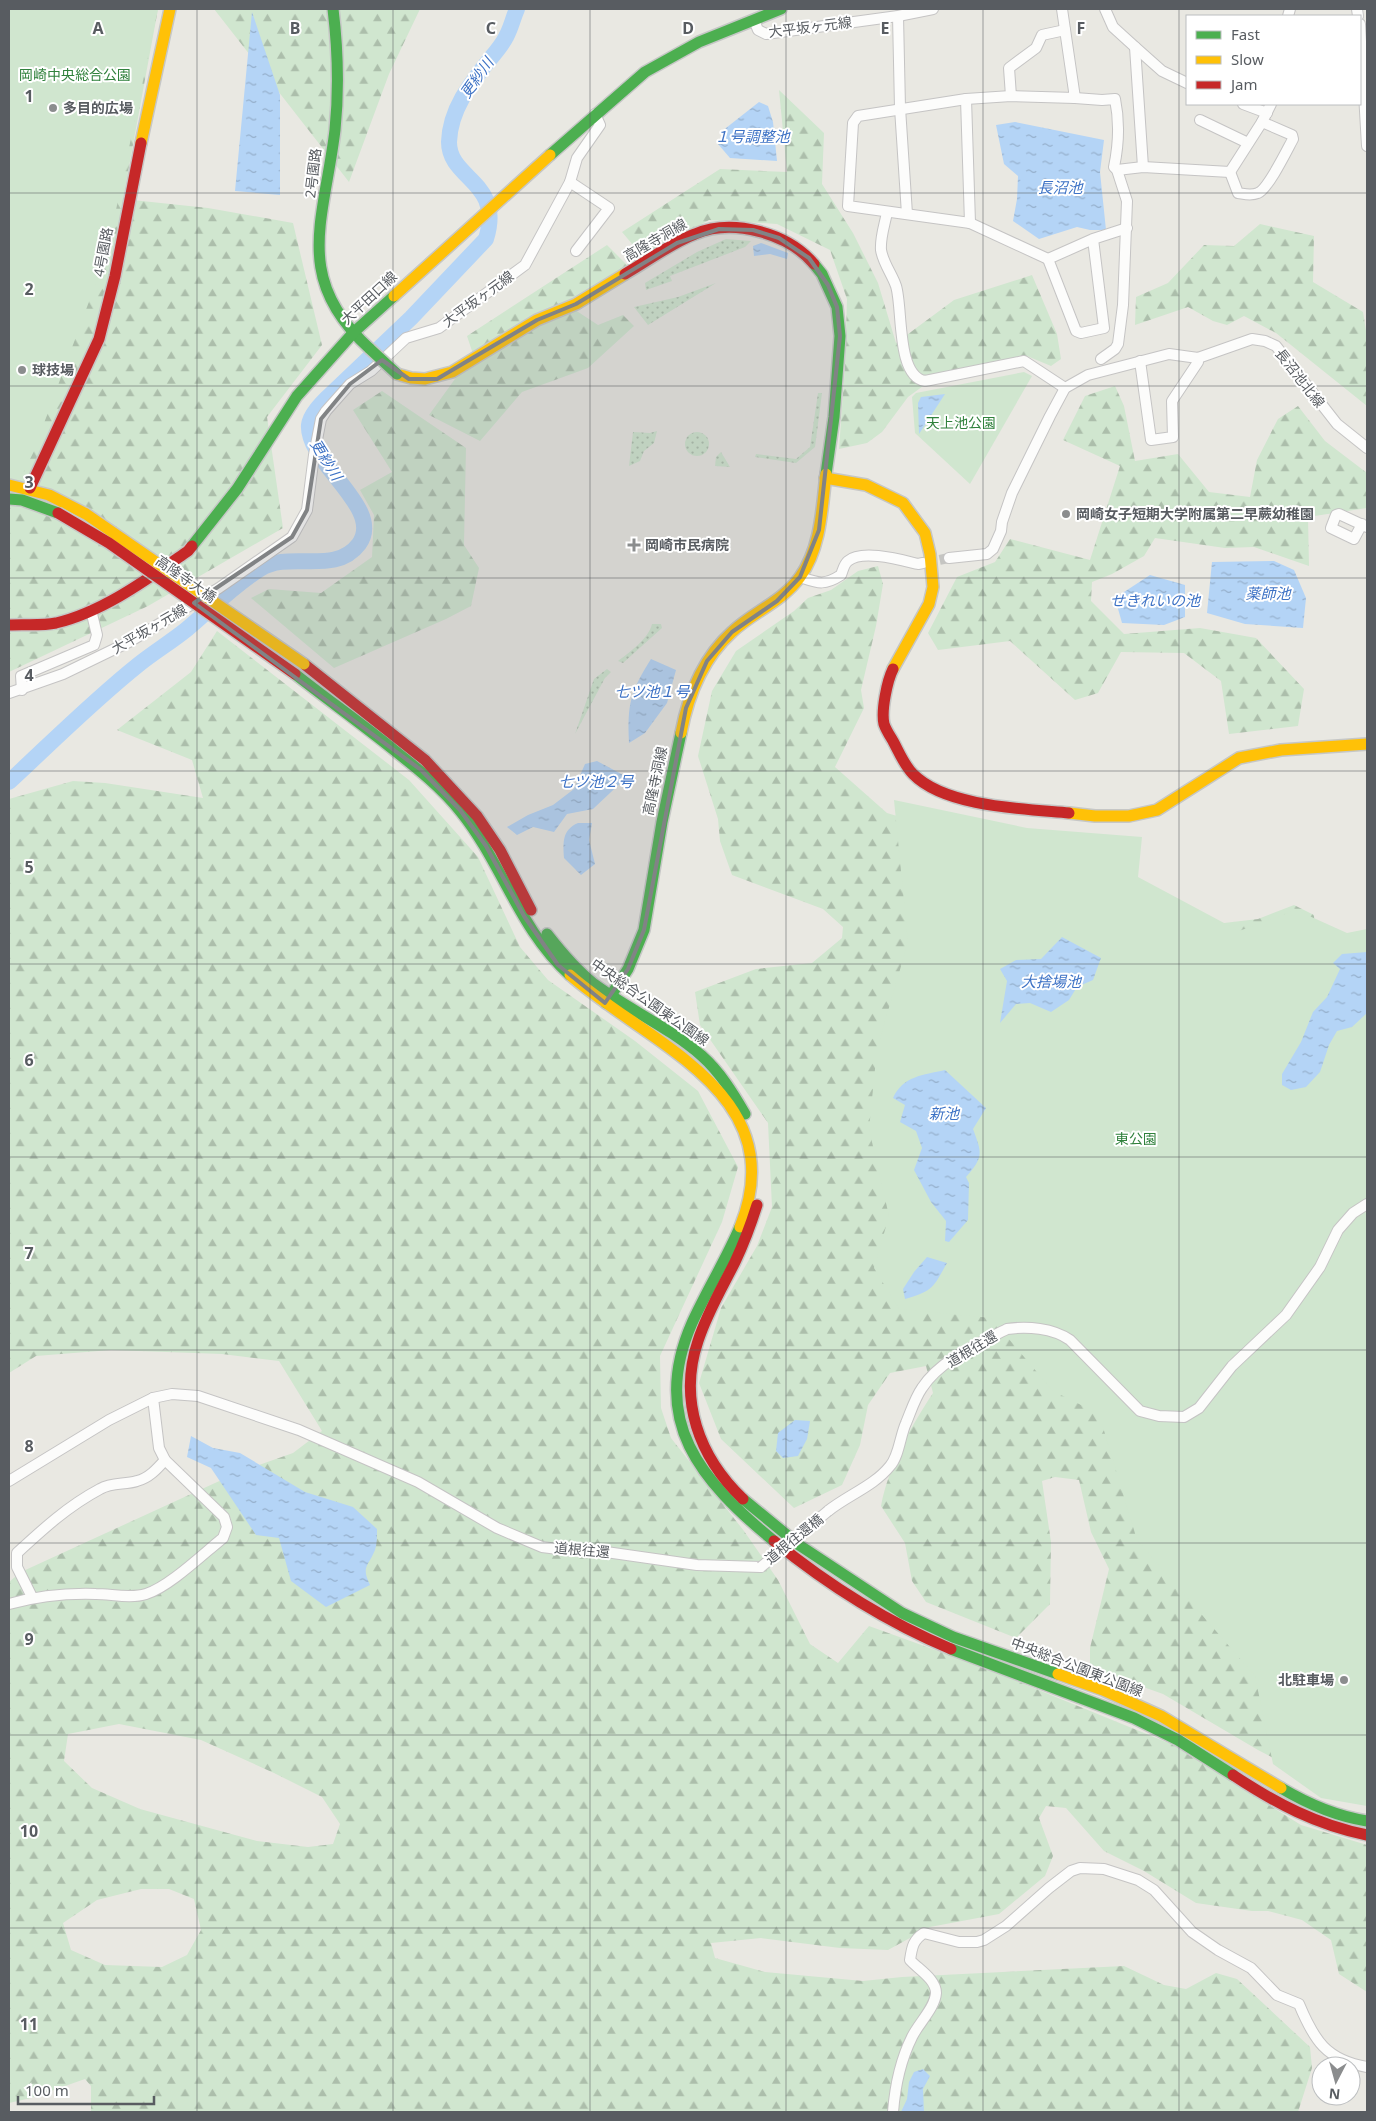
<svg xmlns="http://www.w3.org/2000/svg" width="1376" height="2121" viewBox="0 0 1376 2121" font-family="'Noto Sans','Noto Sans JP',sans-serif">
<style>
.grass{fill:url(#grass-dots)}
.forest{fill:url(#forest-firs);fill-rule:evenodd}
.park{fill:#d0e6cf}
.water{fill:url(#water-ripples)}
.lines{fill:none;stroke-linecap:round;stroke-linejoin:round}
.river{stroke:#b4d4f6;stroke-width:16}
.street-tunnel{stroke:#c5c5c2;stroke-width:10;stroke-dasharray:10 5;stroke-linecap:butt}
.street-casing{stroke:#c5c4c4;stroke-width:12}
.fast-casing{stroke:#c6c7c6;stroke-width:14}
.slow-casing{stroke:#c6c7c6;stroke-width:14}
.jam-casing{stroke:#c6c7c6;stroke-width:14}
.street{stroke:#fcfcfb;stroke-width:10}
.fast{stroke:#4caf50;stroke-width:11}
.slow{stroke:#ffc107;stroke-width:11}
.jam{stroke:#c62828;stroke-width:11}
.street-bridge-casing{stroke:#c5c4c4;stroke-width:12;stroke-linecap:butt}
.fast-bridge-casing{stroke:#c6c7c6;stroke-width:14;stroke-linecap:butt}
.slow-bridge-casing{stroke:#c6c7c6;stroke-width:14;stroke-linecap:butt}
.jam-bridge-casing{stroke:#c6c7c6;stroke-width:14;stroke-linecap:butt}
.street-bridge{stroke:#fcfcfb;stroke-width:10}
.fast-bridge{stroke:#4caf50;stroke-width:11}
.slow-bridge{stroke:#ffc107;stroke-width:11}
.jam-bridge{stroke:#c62828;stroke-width:11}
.marked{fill:#818385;fill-opacity:0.2;stroke:#818385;stroke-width:4;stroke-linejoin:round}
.grid{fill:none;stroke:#585c61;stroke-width:1;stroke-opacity:0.55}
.poi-dot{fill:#8b8d8e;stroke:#fff;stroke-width:2}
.labels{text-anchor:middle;stroke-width:4;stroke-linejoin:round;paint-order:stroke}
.street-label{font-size:14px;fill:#585c61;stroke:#fff}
.park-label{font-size:14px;fill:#30813c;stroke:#fff}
.poi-label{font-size:14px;font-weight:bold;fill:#585c61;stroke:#fff;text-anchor:start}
.water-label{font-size:15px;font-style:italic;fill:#3d72c5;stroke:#fff}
.grid-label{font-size:16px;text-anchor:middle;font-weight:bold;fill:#585c61;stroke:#fff;stroke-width:4;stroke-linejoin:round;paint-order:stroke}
</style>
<defs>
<pattern id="grass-dots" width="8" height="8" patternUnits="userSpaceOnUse" patternTransform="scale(1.25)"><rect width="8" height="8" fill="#d0e6cf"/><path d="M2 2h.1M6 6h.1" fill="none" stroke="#acbeab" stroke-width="1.8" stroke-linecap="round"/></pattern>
<pattern id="forest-firs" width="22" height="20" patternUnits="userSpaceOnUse" patternTransform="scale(1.25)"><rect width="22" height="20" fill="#d0e6cf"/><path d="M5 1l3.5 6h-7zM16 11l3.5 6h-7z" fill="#acbeab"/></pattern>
<pattern id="water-ripples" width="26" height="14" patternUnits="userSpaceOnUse" patternTransform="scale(1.25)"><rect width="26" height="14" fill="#b4d4f6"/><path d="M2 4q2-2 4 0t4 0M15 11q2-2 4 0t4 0" fill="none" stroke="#95afcb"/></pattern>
</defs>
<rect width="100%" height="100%" fill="#e9e8e2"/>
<g class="grass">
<path d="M726 239 751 241 745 247 670 276 672 281 646 290 645 283 697 252Z"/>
<path d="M716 283 648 325 634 307 678 297Z"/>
<path d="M818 393H822L815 447 796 463 755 457 756 454 796 459 810 447Z"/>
<path d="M657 431 654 443 644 451 640 461 629 466 633 432 650 433Z"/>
<circle cx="697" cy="444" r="12"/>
<path d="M721 452 730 467 715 466 716 457Z"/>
<path d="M652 624H661L662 628 623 663 618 661C630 652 649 638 652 624Z"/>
<path d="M607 669 611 672 605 678 575 734 594 679Z"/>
</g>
<g class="forest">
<path d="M128 9H158L123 199 208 208 293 223 322 345 267 417 283 528 148 606 9 672V394Z"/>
<path d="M214 9H420L389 74 349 182Z"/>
<path d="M779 90 824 133 822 184 853 233 878 283 896 343 954 300 1032 275 1057 334 1061 359 1051 366 1027 356 941 373 908 397 882 432 867 443 839 449 845 366 847 299 830 250 777 224 709 220 643 257 622 232 720 169 787 172Z"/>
<path d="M1260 224 1314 236 1313 282 1363 312 1367 337V406L1276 333 1244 316 1227 325 1213 321 1188 307 1135 325 1136 297 1168 283 1204 245 1234 246Z"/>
<path d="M607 245 629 267 569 306 598 325 623 315 634 326 588 368 522 392 480 441 429 415 473 354 467 336Z"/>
<path d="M1115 386 1124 406 1135 461 1178 454 1209 492 1250 497 1257 460 1278 419 1298 406 1325 441 1367 473V508L1308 517 1309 566 1254 547 1225 548 1155 538 1144 556 1112 574 1092 582 1091 601 1124 634 1200 628 1256 638 1304 689 1298 726 1229 734 1221 681 1184 653 1121 652 1098 693 1075 700 1010 641 938 650 928 633 957 577 995 562 1010 539 1090 560 1120 466 1063 440 1085 396Z"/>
<path d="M382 391 466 448 464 545 479 568 471 606 446 619 334 668 251 598 269 589 321 593 372 557 374 515 360 490 392 472 353 410Z"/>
<path d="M878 566 883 584 876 626 861 690 864 708 835 767 887 813 1131 886 1207 925 1258 919 1294 905 1314 915 1317 976 1367 1021 1315 1780 1258 1750 1163 1694 1090 1668V1648L1109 1569 1091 1532 1079 1480 1055 1477 1042 1481 1051 1542 1050 1604 1016 1638 926 1602 912 1581 905 1543 881 1506C889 1465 910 1428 933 1393L926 1366 890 1373 868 1405 860 1445 842 1485 794 1508 721 1439 699 1383 721 1308 757 1246 772 1207 768 1123 700 1025 695 992 756 969 812 963 842 938 843 927 823 909 732 875 720 841 718 819 698 756 712 691 736 651 794 611 808 598 831 590 858 571Z"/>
<path d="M217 631 409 780 478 857 520 947 548 980 635 1041 698 1091 738 1167 722 1222 660 1356 661 1408 671 1438 744 1531 778 1580 810 1644 838 1663 869 1626 985 1668 1171 1744 1301 1825 1367 1845V1992L1339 1974 1331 1940 1302 1920 1268 1911H1252L1196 1903 1144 1871 1104 1851 1066 1808 1046 1806 1039 1818 1053 1856 1045 1876 999 1914 930 1927 888 1950 840 1948 761 1938 711 1943 715 1958 765 1972 863 1981 902 1977 1124 1966 1164 1985 1186 1989 1216 1973 1237 1979 1310 2047 1312 2068 1298 2112H91V2086L85 2079 31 2098 9 2103V1582L21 1572 239 1472 293 1453 322 1431 279 1361 222 1354 111 1350 36 1356 9 1373V799L73 781 105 783 203 798 192 760 117 730 191 672ZM119 1724 201 1740 274 1773 322 1797 340 1824 333 1844 308 1847 257 1841 140 1809 92 1788 64 1761 68 1734ZM141 1889H169L194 1899 201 1930 187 1955 162 1967 105 1965 71 1950 63 1923 97 1900Z"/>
</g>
<g class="park">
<path d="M9 9H158L107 253 33 453 20 479H9Z"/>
<path d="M1024 372 1032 376 970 484 915 433 912 397 916 393Z"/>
<path d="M894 800 1027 828 1142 837 1138 877 1239 931 1296 910 1347 933 1367 929V1806L1321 1798 1273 1764 1255 1676 1137 1540 1099 1414 1053 1391 991 1318 899 1309 874 1268 889 1216 869 1129 877 1049 908 942Z"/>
</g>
<g class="water">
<path d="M252 12 280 95V195L235 191Z"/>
<path d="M759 102 768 106 773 122 777 161 730 158 718 144 726 128Z"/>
<path d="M1015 122 1104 140 1100 172 1106 230H1090L1077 227 1039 239 1013 221 1017 199 1018 176 1004 164 996 125Z"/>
<path d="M761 243 788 253 787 259 770 254 754 256 753 246Z"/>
<path d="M945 394 919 434 918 403 921 397Z"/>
<path d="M1274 561 1294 570 1306 598 1303 628 1245 624 1207 613 1212 562Z"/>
<path d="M1150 575 1185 585V617L1164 625 1122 623 1115 598Z"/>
<path d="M651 659 676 670 667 703 645 733 629 743C627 705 630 692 651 659Z"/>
<path d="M597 761 627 777 593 809 567 814 554 832 533 827 517 835 507 827 528 815 553 805 574 789 585 764Z"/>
<path d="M578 823H592L589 840 595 864 581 875 564 858C563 842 562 830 578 823Z"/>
<path d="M1062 937 1101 958 1093 980 1077 987 1069 1000 1051 1012 1030 1003 1016 1004 1000 1023 1007 981 1000 969 1016 960 1041 959Z"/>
<path d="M1367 952V1013L1352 1027 1337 1031 1329 1045 1320 1072 1306 1087 1291 1090 1282 1085V1074L1301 1042 1313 1012 1327 997 1340 969 1333 963 1342 954Z"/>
<path d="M945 1070 986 1108 973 1129C982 1153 984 1157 966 1177L969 1183 968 1220 949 1242 945 1241 946 1221 931 1202 914 1170 922 1148 916 1131 900 1122 905 1105 893 1098C903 1076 923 1075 945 1070Z"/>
<path d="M927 1257 947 1263C933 1288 933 1291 905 1299L903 1289 914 1272Z"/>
<path d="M795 1420 810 1421 807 1439 798 1456 783 1458 776 1451 778 1433Z"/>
<path d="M191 1436 213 1448 240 1453 305 1492 353 1507 377 1529C377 1536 377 1544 375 1550 368 1567 361 1566 370 1585L326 1607 291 1581 279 1538 256 1535 211 1468 187 1457Z"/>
<path d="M923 2069 930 2076 923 2089 924 2112H901L907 2099 909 2082 914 2072Z"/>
</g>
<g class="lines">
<path class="river" d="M9 782C51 743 93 701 138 665 154 652 171 642 187 629 211 609 233 586 260 569 290 550 335 576 359 544 385 508 306 463 309 425 310 415 321 404 328 397L411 318 486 239C504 181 449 180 449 142 450 109 471 83 490 59 496 52 502 45 506 37 511 28 513 18 517 9"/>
<path class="street-tunnel" d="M925 563 949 558"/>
<defs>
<g id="street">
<path d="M1105 9 1113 27 1135 47 1162 71 1187 83"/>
<path d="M1357 9 1358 16"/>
<path d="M898 16 900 108 907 214"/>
<path d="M1288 16 1290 9"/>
<path d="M754 20 758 30 766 34 898 16 933 9"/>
<path d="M1360 24 1367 146"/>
<path d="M1135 47 1143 167"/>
<path d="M1011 96 1009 68 1036 48 1042 35 1065 30"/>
<path d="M1075 98 1102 100 1115 99C1120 123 1119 143 1114 167L1117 170 1127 201 1123 305 1118 344 1115 349 1101 359"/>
<path d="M966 99 970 223"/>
<path d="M1243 104 1267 113"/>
<path d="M1200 120 1248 143"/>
<path d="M1117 170 1143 167 1230 172"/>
<path d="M1230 172 1238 193C1245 194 1251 196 1258 193 1268 189 1287 150 1293 139L1292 135 1262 122"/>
<path d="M1230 172 1262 122 1271 104"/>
<path d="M570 182 609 208 576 251"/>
<path d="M887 212C885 224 880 237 881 250 883 263 892 274 896 286 903 308 896 376 925 381L1024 361 1065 388"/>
<path d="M1093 239 1104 328 1081 333 1076 331 1048 259 1093 239 1127 228"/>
<path d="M1048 259 970 223 848 206 853 123 858 116 966 99 1011 96 1075 98 1062 9"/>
<path d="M1140 361 1151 440 1173 437 1172 401 1198 362V358"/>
<path d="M1362 524 1354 539 1331 528 1336 515 1339 514 1367 527"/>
<path d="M949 558 987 554 993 549 1001 531 1002 522 1012 493 1050 416 1065 388 1088 375 1169 354 1198 358 1252 339 1265 341 1276 346 1337 424 1367 448"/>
<path d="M800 577C818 583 824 586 841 575 843 570 844 564 848 561 862 549 901 560 918 564L923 563"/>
<path d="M22 690 21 676 94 645 97 635 91 610"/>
<path d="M9 693 63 674 129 642 219 588 292 537 307 510 314 455 321 419 326 411 350 384 371 371 406 338 439 328 525 265 570 182 577 158 600 125 595 114"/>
<path d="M9 1481 109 1420 153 1398 172 1394 198 1396 299 1430 418 1482 497 1528 542 1547 574 1551 592 1550 697 1565 761 1567"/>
<path d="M828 1511C848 1495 874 1486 890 1466 899 1456 900 1436 906 1423 911 1411 915 1398 922 1388 940 1360 978 1344 1007 1329 1027 1326 1053 1328 1070 1340L1140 1411 1159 1416 1184 1417 1199 1408 1232 1366 1286 1315 1320 1267 1338 1230 1353 1213 1367 1204"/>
<path d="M32 1597 17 1567V1553C43 1529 68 1506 100 1489 112 1482 125 1485 137 1481 149 1478 157 1469 165 1460"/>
<path d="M9 1604C38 1596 66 1593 96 1594 111 1594 131 1599 146 1594 169 1587 203 1554 223 1538L227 1527 224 1517 165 1460 159 1448 153 1398"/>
<path d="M893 2112C895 2087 900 2061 912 2037 918 2024 935 2008 936 1993 936 1979 918 1969 910 1960 912 1947 913 1940 924 1933L959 1942H977L984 1940 1006 1926 1049 1888 1071 1871 1080 1868 1104 1869 1138 1880 1154 1890 1192 1932 1218 1950 1251 1968 1277 1995 1299 2004C1314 2040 1326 2060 1367 2067"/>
</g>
<g id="fast">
<path d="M333 9C338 50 339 90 335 130 324 221 292 278 370 349"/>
<path d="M550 155 645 72 699 42 781 9"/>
<path d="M814 264 822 274 837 307 840 336 834 417 826 474"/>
<path d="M9 499 22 500 58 513"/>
<path d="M192 546 237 489 297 396 354 332 394 296"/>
<path d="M295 674C328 700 362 724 394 750 418 769 442 788 461 812 502 863 520 931 570 975"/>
<path d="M547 934C561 952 576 970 594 984 629 1010 669 1027 702 1056 720 1072 733 1093 745 1114"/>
<path d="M606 1003 628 969 644 930 662 822 681 733"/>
<path d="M740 1227C726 1260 707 1290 692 1323 649 1421 701 1481 774 1541"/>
<path d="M743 1499 799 1545 902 1613 953 1637 1058 1674"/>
<path d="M951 1649 1134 1718 1178 1740 1233 1775"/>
<path d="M1281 1788C1308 1804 1335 1816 1367 1821"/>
</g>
<g id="slow">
<path d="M141 143 170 9"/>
<path d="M394 296 550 155"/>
<path d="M397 374 411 378 425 379 452 372 537 320 576 304 625 274"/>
<path d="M825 478 866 485 903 503 925 533 930 554 933 587 929 604 893 669"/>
<path d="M9 485 49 495 86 514"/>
<path d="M681 733C688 696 703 658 732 632 753 612 782 602 800 577 821 548 822 508 826 474"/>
<path d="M1069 813 1095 816H1129L1157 810 1239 758 1281 750 1367 744"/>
<path d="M570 975C648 1044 794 1093 740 1227"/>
<path d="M1058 1674 1103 1690 1161 1716 1281 1788"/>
</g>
<g id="jam">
<path d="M625 274C648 261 671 243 695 234 733 218 788 233 814 264"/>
<path d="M30 488 99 339 115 276 141 143"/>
<path d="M9 625C24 624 41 626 56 623 103 612 149 578 188 551L192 546"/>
<path d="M304 664 425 760 477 816 500 850 531 910"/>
<path d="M893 669C887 681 881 711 884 724 886 730 890 736 893 741 899 752 904 765 913 774 945 807 1025 809 1069 813"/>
<path d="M743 1499C699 1457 678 1400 698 1341 707 1313 722 1288 735 1262 744 1243 751 1224 757 1205"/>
<path d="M774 1541C828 1585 887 1622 951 1649"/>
<path d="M1233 1775C1275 1803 1317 1825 1367 1835"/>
</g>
</defs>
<use href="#street" class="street-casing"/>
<use href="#fast" class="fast-casing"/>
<use href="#slow" class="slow-casing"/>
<use href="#jam" class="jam-casing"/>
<use href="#street" class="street"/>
<use href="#fast" class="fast"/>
<use href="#slow" class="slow"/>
<use href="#jam" class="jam"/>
<defs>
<path id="street-bridge" d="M761 1567 828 1511"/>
<path id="fast-bridge" d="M370 349 397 374"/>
<path id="slow-bridge" d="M86 514 304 664"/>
<path id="jam-bridge" d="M58 513 109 543 295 674"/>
</defs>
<use href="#street-bridge" class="street-bridge-casing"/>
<use href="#fast-bridge" class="fast-bridge-casing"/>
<use href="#slow-bridge" class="slow-bridge-casing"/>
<use href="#jam-bridge" class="jam-bridge-casing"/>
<use href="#street-bridge" class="street-bridge"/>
<use href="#fast-bridge" class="fast-bridge"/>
<use href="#slow-bridge" class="slow-bridge"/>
<use href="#jam-bridge" class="jam-bridge"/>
</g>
<path class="marked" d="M719 229 753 230 779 238 809 258 828 285 837 307 840 336 819 530 800 577 777 601 732 632 707 661 686 708 644 930 628 969 605 1003 558 965 524 916 486 846 460 810 421 770 194 603 292 537 307 510 321 419 350 384 382 360 409 379H437L537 320 576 304 677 243Z"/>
<path class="grid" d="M197 9V2112M393 9V2112M590 9V2112M786 9V2112M983 9V2112M1179 9V2112M9 193H1367M9 386H1367M9 578H1367M9 771H1367M9 964H1367M9 1157H1367M9 1350H1367M9 1543H1367M9 1735H1367M9 1928H1367"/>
<g class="poi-dot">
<circle cx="53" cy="108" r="5"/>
<circle cx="22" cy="370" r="5"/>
<circle cx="1066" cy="514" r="5"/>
<path d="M631.5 537.5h5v5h5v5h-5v5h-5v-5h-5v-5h5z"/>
<circle cx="1344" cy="1680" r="5"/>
</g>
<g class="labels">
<g class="street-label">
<text transform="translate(810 27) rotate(-7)" y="5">大平坂ヶ元線</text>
<text transform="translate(313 173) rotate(-83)" y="5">2号園路</text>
<text transform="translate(655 240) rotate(-30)" y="5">高隆寺洞線</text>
<text transform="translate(103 252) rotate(-79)" y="5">4号園路</text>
<text transform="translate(369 298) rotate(-43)" y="5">大平田口線</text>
<text transform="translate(478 299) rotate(-36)" y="5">大平坂ヶ元線</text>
<text transform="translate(1300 378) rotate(52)" y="5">長沼池北線</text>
<text transform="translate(186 579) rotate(35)" y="5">高隆寺大橋</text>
<text transform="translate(149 629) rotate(-30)" y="5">大平坂ヶ元線</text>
<text transform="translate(655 781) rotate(-78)" y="5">高隆寺洞線</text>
<text transform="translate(650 1002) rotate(35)" y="5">中央総合公園東公園線</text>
<text transform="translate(972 1349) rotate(-31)" y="5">道根往還</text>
<text transform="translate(794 1539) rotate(-39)" y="5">道根往還橋</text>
<text transform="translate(582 1550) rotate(5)" y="5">道根往還</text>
<text transform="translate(1077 1667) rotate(21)" y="5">中央総合公園東公園線</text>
</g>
<g class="park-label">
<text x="75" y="80">岡崎中央総合公園</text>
<text x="961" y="428">天上池公園</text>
<text x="1136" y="1144">東公園</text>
</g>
<g class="poi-label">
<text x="63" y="113">多目的広場</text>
<text x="32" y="375">球技場</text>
<text x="1076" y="519">岡崎女子短期大学附属第二早蕨幼稚園</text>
<text x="645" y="550">岡崎市民病院</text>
<text x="1334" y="1685" text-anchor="end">北駐車場</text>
</g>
<g class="water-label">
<text transform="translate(477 78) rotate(-55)" y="5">更紗川</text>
<text x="752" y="142">１号調整池</text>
<text x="1060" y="193">長沼池</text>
<text transform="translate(326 460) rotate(58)" y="5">更紗川</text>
<text x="1268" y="599">薬師池</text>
<text x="1155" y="606">せきれいの池</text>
<text x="652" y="697">七ツ池１号</text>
<text x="596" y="787">七ツ池２号</text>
<text x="1051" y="987">大捨場池</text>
<text x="944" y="1119">新池</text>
</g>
</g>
<g class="grid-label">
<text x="98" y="34">A</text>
<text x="295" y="34">B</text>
<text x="491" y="34">C</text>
<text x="688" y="34">D</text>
<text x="885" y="34">E</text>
<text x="1081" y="34">F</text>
<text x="29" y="102">1</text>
<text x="29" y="295">2</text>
<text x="29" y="488">3</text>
<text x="29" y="681">4</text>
<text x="29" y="873">5</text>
<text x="29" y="1066">6</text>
<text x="29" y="1259">7</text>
<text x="29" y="1452">8</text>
<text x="29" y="1645">9</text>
<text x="29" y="1837">10</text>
<text x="29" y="2030">11</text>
</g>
<rect width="1376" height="2121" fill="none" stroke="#585c61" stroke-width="20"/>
<rect x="1186" y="15" width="175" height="90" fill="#ffffff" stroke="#bcbec0"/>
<rect x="1196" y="31" width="25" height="8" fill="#4caf50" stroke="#bcbec0"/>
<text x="1231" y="40" font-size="15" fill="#585c61">Fast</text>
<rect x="1196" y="56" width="25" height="8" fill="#ffc107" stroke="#bcbec0"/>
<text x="1231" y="65" font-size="15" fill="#585c61">Slow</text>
<rect x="1196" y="81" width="25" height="8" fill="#c62828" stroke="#bcbec0"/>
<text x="1231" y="90" font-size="15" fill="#585c61">Jam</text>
<g transform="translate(1336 2081) rotate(186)"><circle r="24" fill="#ffffff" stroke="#bcbec0"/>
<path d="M0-4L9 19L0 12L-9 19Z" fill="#8b8d8e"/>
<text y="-8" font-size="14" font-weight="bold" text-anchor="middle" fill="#585c61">N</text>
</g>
<path d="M18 2096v8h136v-8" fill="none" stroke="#585c61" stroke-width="2.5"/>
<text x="25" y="2096" font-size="15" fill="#585c61" stroke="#ffffff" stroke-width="4" paint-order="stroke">100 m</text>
</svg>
